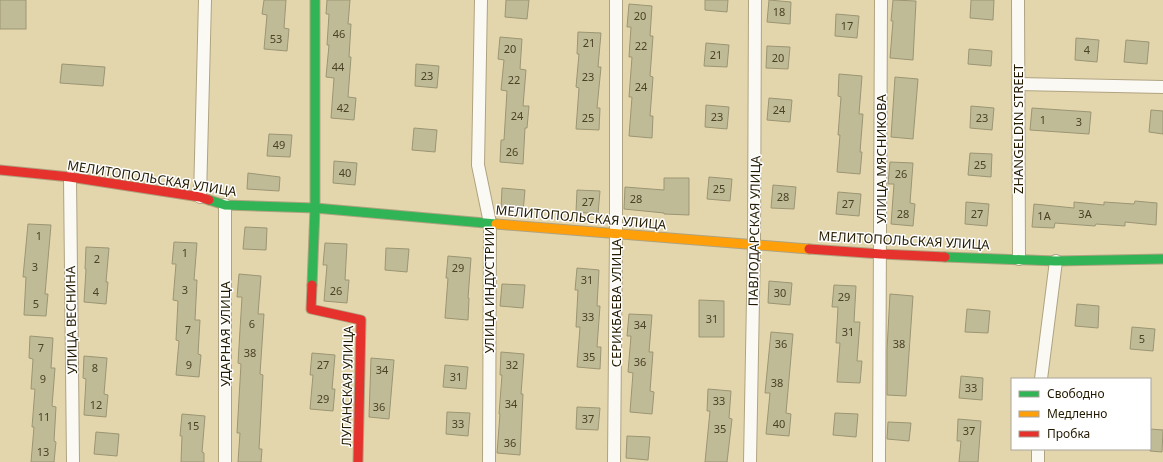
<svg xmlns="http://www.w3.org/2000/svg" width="1163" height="462" viewBox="0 0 1163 462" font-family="'Noto Sans',sans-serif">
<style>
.building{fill:#c0bb97;stroke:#9b9573}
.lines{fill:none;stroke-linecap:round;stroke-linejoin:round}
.street-casing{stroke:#afa381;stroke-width:14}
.fast-casing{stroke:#afa381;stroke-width:11}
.slow-casing{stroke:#afa381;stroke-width:11}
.jam-casing{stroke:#afa381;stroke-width:11}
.street{stroke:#fbf9f3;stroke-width:12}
.fast{stroke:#30b455;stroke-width:9}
.slow{stroke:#ff9f0a;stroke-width:9}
.jam{stroke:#e5322d;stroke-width:9}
.labels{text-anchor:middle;stroke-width:3;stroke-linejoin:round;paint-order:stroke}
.number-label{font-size:11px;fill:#4b4226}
.street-label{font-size:13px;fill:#241a00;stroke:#fff}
</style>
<rect width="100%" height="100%" fill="#e4d6ac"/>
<g class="building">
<rect x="0" y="0" width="26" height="29"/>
<path d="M264 0H286L284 28 289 29 287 51 264 49 267 15 262 14Z"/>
<path d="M327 0H350L348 24H351L349 57H351L348 97 356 98 354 120 331 118 334 78 326 77 329 45H327L329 14H326Z"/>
<path d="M506 0H529L527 19 505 17Z"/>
<path d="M705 0H728L727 12 705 10Z"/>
<path d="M769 0 791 2 790 24 767 22Z"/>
<path d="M893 0 916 1 913 60 890 58 893 21H891Z"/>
<path d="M971 0H994L993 20 970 18Z"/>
<path d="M629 4 652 6 650 36H653L650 76 653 77 650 116H653L652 138 629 136 632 97H629L632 57H629L631 27H627Z"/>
<path d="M836 14 859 16 857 38 835 36Z"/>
<path d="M578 32 601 33 598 67H601L597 108H600L599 130 576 129 579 88 576 87 579 54H577Z"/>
<path d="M500 37 522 39 520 69 526 70 523 106H529L527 128H525L523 164 500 162 501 140H504L507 91 501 90 504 60 498 59Z"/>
<path d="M1076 38 1099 40 1097 62 1075 60Z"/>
<path d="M1126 40 1149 42 1147 64 1124 62Z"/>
<path d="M706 43 729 45 727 67 704 66Z"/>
<path d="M767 46 790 47 788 69 766 68Z"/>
<path d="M969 49 992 51 991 66 968 64Z"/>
<path d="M62 64 105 67 103 86 60 83Z"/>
<path d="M416 64 439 66 437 88 415 86Z"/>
<path d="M839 74 862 76 859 114H863L860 152H862L860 174 837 172 840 135H838L841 97 838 96Z"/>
<path d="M895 77 918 79 913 139 891 137Z"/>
<path d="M769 98 792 100 790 122 767 120Z"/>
<path d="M706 105 729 107 727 129 705 127Z"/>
<path d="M971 106 994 108 992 130 970 128Z"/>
<path d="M1032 108 1091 112 1089 134 1030 130Z"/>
<path d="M1151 110 1163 111V134L1149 132Z"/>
<path d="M414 128 437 130 435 152 412 150Z"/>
<path d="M269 134 292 135 290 157 267 156Z"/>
<path d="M970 153 992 154 991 177 968 175Z"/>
<path d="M334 161 357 163 355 185 333 183Z"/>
<path d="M890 162 913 163 910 203 915 204 913 226 891 224 894 184H888Z"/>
<path d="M248 173 280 177 279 191 247 189Z"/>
<path d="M709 177 732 179 730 201 707 199Z"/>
<path d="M664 178H689V215L664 214V213L624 209 625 187 664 190Z"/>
<path d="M773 185 796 187 794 209 771 208Z"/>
<path d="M502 188 525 190 523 212 501 210Z"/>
<path d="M577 190 600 191 598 214 576 212Z"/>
<path d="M838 192 861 194 859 216 836 214Z"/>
<path d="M1135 201 1157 203 1156 225 1125 222V226L1096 224 1095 226 1055 223 1054 228 1032 227 1034 204 1074 208V202L1104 205V202L1134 204Z"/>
<path d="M966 202 989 204 987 226 965 224Z"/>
<path d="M28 224 51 225 45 294H48L46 316 24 315 26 277H23Z"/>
<path d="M245 227 267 228 266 250 243 249Z"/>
<path d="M174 242 197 243 194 280H197L195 320H200L198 354 201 355 199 377 176 375 179 341 176 340 178 301 173 300 176 264H172Z"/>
<path d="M325 243 347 244 345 280H349L347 303 324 301 327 265H323Z"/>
<path d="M86 247 109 248 106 282H108L106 304 84 302 86 269H85Z"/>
<path d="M386 248 409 249 407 272 385 270Z"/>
<path d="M448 256 471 258 468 298H469L468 320 445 318 448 278H446Z"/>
<path d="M577 268 599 270 597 306H600L597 347H601L600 369 577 367 580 327H576L578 290H575Z"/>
<path d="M239 274 261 276 258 314H264L260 374 263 375 259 449H262L261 462H238L240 433H237L241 364 238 363 242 297H237Z"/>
<path d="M769 281 792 283 790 305 768 303Z"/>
<path d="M502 284 525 285 523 308 500 306Z"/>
<path d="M834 285 856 286 854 322H860L857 361H862L860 383 837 382 840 343H836L838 307H832Z"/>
<path d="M890 294 913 296 906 396 887 395V350Z"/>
<path d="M699 300 724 301V337H699Z"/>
<path d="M1077 304 1099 306 1098 328 1075 326Z"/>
<path d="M967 309 990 311 988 333 965 332Z"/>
<path d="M629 314 652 315 649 352H653L650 391 654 392 652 414 630 412 633 373 628 372 631 336H627Z"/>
<path d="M1132 327 1155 329 1153 351 1130 349Z"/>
<path d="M771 332 793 334 786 413 791 414 789 436 766 434 770 393H765Z"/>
<path d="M30 336 53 338 51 368H55L52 406 56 407 54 441 56 442 54 462H31L34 427H32L35 389H31L33 359 29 358Z"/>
<path d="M501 352 524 354 521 394H523L520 455 497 453 500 414H499L502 375H500Z"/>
<path d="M312 353 335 355 332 389H335L333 411 310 409 313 375H310Z"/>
<path d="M84 356 107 358 104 394 108 395 106 417 84 415 86 379 83 378Z"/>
<path d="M371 358 394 360 389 419 369 417Z"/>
<path d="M445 365 468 367 466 389 443 387Z"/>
<path d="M961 376 983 378 982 400 959 398Z"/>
<path d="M708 389 731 391 729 418 732 419 727 462H705L710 411H707Z"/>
<path d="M577 407 600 408 598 430 576 429Z"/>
<path d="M447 412 470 413 468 436 446 434Z"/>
<path d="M835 413 858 414 856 437 833 435Z"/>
<path d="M182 414 205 416 202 452 204 453V462H181L182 436H180Z"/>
<path d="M958 419 981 421 978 462H959L961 441H957Z"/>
<path d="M888 422 911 423 909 441 887 439Z"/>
<path d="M1150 429 1163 430 1162 452 1150 451Z"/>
<path d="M96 432 119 434 117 456 94 454Z"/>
<path d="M627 436 650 437 648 460 626 458Z"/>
</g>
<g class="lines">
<defs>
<g id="street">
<path d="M481 0 478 165 490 223 489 462"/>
<path d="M1018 0 1019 259"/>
<path d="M1018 84 1163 87"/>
<path d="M70 177 73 462"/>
<path d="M200 197 205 0"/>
<path d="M225 205V462"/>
<path d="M1041 379 1056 261"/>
<path d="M614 462 616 234V0"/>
<path d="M750 462 754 244 755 0"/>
<path d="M879 462 881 0"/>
<path d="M1038 462V449"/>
</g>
<g id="fast">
<path d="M209 200 225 205 315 208 496 224"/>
<path d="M945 257 1056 261 1163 259"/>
<path d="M312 285 315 208V0"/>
</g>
<path id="slow" d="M496 224 809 249"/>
<g id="jam">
<path d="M0 170 70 177 200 197 209 200"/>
<path d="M809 249 881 254 945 257"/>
<path d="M312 285 311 309 361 320 358 462"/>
</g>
</defs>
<use href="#street" class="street-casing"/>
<use href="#fast" class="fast-casing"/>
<use href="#slow" class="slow-casing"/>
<use href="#jam" class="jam-casing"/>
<use href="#street" class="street"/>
<use href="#fast" class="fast"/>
<use href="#slow" class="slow"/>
<use href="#jam" class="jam"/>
</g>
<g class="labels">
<g class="number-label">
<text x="779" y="16">18</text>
<text x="640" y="20">20</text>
<text x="847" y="30">17</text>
<text x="339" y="38">46</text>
<text x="276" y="43">53</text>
<text x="589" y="47">21</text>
<text x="641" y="50">22</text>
<text x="510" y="53">20</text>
<text x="1087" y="54">4</text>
<text x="716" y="59">21</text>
<text x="778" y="62">20</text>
<text x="338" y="71">44</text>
<text x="427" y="80">23</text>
<text x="588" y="81">23</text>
<text x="514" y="84">22</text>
<text x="641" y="91">24</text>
<text x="343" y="112">42</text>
<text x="779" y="114">24</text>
<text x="517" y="120">24</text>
<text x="717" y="121">23</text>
<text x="588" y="122">25</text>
<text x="982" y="122">23</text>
<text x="1043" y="124">1</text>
<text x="1079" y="126">3</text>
<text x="279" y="149">49</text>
<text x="512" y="156">26</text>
<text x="980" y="169">25</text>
<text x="345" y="177">40</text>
<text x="901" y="178">26</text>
<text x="719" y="193">25</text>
<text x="783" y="201">28</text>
<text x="636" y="203">28</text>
<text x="588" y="206">27</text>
<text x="848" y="208">27</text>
<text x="903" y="218">28</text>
<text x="977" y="218">27</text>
<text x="1085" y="218">3А</text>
<text x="1044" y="220">1А</text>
<text x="39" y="240">1</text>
<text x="185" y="257">1</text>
<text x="97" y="263">2</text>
<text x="35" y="271">3</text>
<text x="458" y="272">29</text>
<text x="587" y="284">31</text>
<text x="185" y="294">3</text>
<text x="336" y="295">26</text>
<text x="96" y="296">4</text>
<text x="780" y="297">30</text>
<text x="844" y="301">29</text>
<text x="36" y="308">5</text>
<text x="588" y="321">33</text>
<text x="712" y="323">31</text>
<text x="252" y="328">6</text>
<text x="640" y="329">34</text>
<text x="188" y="334">7</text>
<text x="848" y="336">31</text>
<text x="1142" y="343">5</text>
<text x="781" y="348">36</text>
<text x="899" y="348">38</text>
<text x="41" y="352">7</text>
<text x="250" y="357">38</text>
<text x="589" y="361">35</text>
<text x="640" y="366">36</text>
<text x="189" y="369">9</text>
<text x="323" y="369">27</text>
<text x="512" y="369">32</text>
<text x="95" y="372">8</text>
<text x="382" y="374">34</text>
<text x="456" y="381">31</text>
<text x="43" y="383">9</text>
<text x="777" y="387">38</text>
<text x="971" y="392">33</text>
<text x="323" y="403">29</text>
<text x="719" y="405">33</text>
<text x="511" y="408">34</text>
<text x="96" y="409">12</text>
<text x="379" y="411">36</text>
<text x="44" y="421">11</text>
<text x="588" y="423">37</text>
<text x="458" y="428">33</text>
<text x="779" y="428">40</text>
<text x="193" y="430">15</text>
<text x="720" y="433">35</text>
<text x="969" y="435">37</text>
<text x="510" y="447">36</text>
<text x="43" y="456">13</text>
</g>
<g class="street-label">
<text transform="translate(1018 129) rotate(-90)" y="5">ZHANGELDIN STREET</text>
<text transform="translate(881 159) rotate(-90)" y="5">УЛИЦА МЯСНИКОВА</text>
<text transform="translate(152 178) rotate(9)" y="5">МЕЛИТОПОЛЬСКАЯ УЛИЦА</text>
<text transform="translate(581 217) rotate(5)" y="5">МЕЛИТОПОЛЬСКАЯ УЛИЦА</text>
<text transform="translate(754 231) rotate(-89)" y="5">ПАВЛОДАРСКАЯ УЛИЦА</text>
<text transform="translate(904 240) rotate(3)" y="5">МЕЛИТОПОЛЬСКАЯ УЛИЦА</text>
<text transform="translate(489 290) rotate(-90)" y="5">УЛИЦА ИНДУСТРИИ</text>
<text transform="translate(616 303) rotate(-90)" y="5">СЕРИКБАЕВА УЛИЦА</text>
<text transform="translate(71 320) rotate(-91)" y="5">УЛИЦА ВЕСНИНА</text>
<text transform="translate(225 334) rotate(-90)" y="5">УДАРНАЯ УЛИЦА</text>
<text transform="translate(347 386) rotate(-89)" y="5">ЛУГАНСКАЯ УЛИЦА</text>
</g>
</g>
<rect x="1011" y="378" width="140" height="72" fill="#ffffff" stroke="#a7a399"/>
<rect x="1019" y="391" width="20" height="6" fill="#30b455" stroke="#a7a399"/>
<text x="1047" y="398" font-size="12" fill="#241a00">Свободно</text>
<rect x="1019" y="411" width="20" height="6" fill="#ff9f0a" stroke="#a7a399"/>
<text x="1047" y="418" font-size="12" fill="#241a00">Медленно</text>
<rect x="1019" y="431" width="20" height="6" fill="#e5322d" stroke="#a7a399"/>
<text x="1047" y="438" font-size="12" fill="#241a00">Пробка</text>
</svg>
